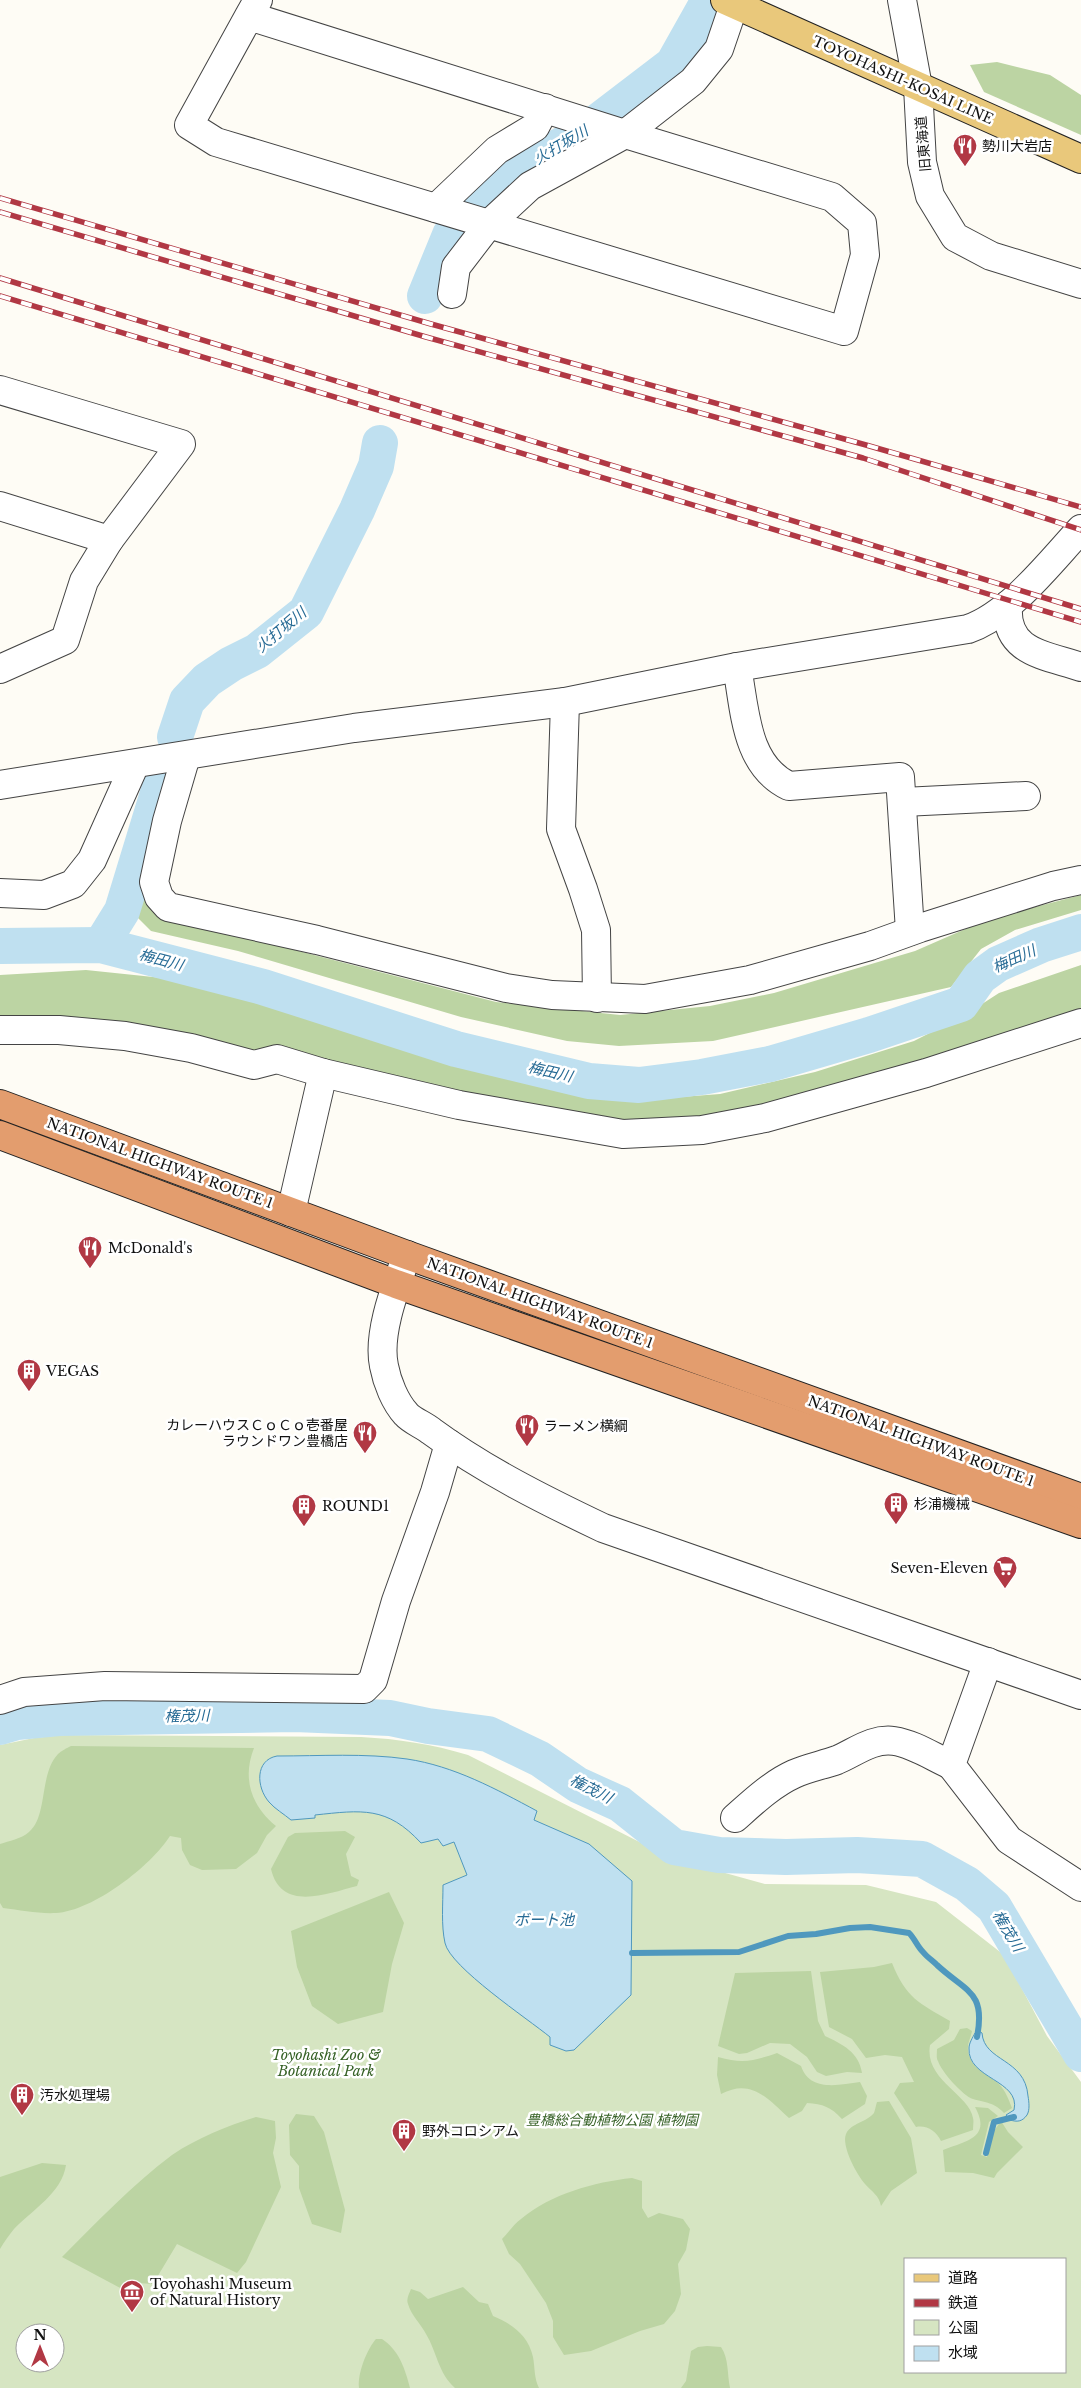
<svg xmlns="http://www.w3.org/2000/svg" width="1081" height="2388" viewBox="0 0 1081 2388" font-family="'Libre Baskerville','Noto Sans JP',serif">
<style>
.green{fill:#d6e5c2;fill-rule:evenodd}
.forest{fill:#bcd4a3}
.water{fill:#bfe0f0;stroke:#4f98be}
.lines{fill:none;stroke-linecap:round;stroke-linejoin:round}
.stream{stroke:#4f98be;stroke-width:6}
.river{stroke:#bfe0f0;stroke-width:36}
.minor-casing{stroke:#444;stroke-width:30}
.major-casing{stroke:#222;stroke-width:30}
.highway-casing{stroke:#222;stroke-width:30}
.minor{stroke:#fff;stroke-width:28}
.major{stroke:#e9c87b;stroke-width:28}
.highway{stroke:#e39d6e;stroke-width:28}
.rail-casing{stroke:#b13844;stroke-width:5.5}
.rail{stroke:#fff;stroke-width:4;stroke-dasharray:11;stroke-linecap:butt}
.labels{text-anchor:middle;stroke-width:5;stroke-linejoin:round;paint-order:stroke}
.street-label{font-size:14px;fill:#111;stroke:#fff}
.poi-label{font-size:14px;fill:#111;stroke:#fff;text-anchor:start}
.park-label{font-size:14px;font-style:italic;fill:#376227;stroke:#fff}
.water-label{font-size:15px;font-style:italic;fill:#276b95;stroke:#fff}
</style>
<rect width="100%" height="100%" fill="#fefcf5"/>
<path class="green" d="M64 1735 361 1737C398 1739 432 1744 468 1755L671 1858 765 1884 866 1885 936 1902 1004 1955 1047 2036 1081 2082V2388H0V1745L34 1738ZM905 2259H1065V2372H905ZM25 2333H55V2363H25Z"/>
<g class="forest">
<path d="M997 62 1050 75 1081 95V135L984 92 970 65Z"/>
<path d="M140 892 149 902 233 934 496 1002 620 1015 710 1006 774 993 915 951 986 920 1081 895V910L1015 930 981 949 951 987 713 1041 619 1046 567 1041 461 1017 238 951 151 931 131 911Z"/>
<path d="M1081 965V1015L678 1134 0 1018V975L86 970 182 980 312 1011 355 1032 399 1048 508 1078 582 1095 654 1099 720 1094 815 1072 914 1041 965 1015 999 993Z"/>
<path d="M71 1746 254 1748C242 1778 251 1806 276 1826L267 1835 257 1853 236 1869 202 1870 190 1865 182 1850 181 1838 170 1836C151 1866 93 1911 56 1913 39 1914 20 1910 3 1908L0 1903V1844C9 1841 21 1839 29 1832 48 1816 39 1774 58 1754 61 1751 67 1748 71 1746Z"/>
<path d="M345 1831 355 1837 346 1854 351 1876 359 1880 357 1886C326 1894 281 1912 271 1869L288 1837 295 1833Z"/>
<path d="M389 1892 404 1923 392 1964 383 2012 338 2024 312 2006 297 1967 291 1931Z"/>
<path d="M892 1963C906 1998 919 2003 950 2021L949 2029 930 2045C924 2080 969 2094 973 2118 974 2121 973 2126 973 2130L941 2141C936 2131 927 2125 916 2127L894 2093 900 2083 914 2082 902 2057 885 2055 866 2058 852 2039 829 2027 820 1972 874 1967Z"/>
<path d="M811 1971 818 2021 825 2036C842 2044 859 2052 862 2073L847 2072 826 2076 817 2072 807 2057 790 2044 770 2043 747 2053 739 2054 718 2046 735 1973Z"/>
<path d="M967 2028 972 2031C971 2037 967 2044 968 2050 970 2069 987 2073 999 2084 1005 2090 1009 2100 1012 2108L1004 2113C994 2102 986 2103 973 2099 963 2096 941 2071 938 2061 936 2058 937 2053 937 2049L954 2040 960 2029Z"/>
<path d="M777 2053 801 2066C810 2092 838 2085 860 2082L867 2096 865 2104 842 2119C831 2107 823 2104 807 2103L802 2111 789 2118C767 2098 751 2078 721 2094L717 2075 718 2057C743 2064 754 2061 777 2053Z"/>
<path d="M889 2101 911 2138 917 2173 891 2191 881 2206C879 2195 872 2192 865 2184 857 2175 841 2146 846 2134 851 2123 867 2122 874 2113 875 2110 876 2105 877 2102Z"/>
<path d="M975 2107 988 2108 998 2116 989 2122 981 2155 987 2157 994 2131 1001 2121 1008 2132 1023 2147 997 2173 994 2178 973 2173 945 2172 943 2150C966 2141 992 2138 975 2107Z"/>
<path d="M296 2114 314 2116 324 2132 345 2210 341 2233 312 2224 299 2188V2166L290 2155 289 2125Z"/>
<path d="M256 2117 275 2121 276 2138 273 2153 281 2187 246 2262 237 2273 177 2244 153 2284 138 2283 124 2290 62 2257C97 2222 132 2185 172 2155 197 2138 227 2126 256 2117Z"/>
<path d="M42 2163 66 2165C62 2193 32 2210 14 2229 9 2235 4 2242 0 2249V2177Z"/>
<path d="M632 2178 642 2181V2208L648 2218 659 2213 683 2219 690 2229 686 2250 678 2264 681 2294 675 2311 664 2324 640 2331 591 2351 564 2355 553 2337V2321L546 2303 520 2264 509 2254 502 2239C508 2233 514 2224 521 2219 551 2194 594 2182 632 2178Z"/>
<path d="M463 2287 479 2302 488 2304 493 2316C512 2324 528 2335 533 2357 535 2368 534 2378 539 2388H455C438 2373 437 2352 426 2334 421 2324 411 2315 408 2304 406 2299 409 2294 411 2289L420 2292 428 2299Z"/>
<path d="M376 2339H382C399 2350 405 2369 410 2388H359C357 2374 367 2349 376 2339Z"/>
<path d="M707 2346 721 2347C729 2359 727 2373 730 2388H681L686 2381 691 2351 698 2347Z"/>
</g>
<g class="water">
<path d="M277 1756C320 1756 365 1753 407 1759 454 1766 496 1789 537 1811L534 1820 589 1844 632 1881 631 1995 574 2050 566 2051 550 2045V2037C528 2019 450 1967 445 1943 441 1925 443 1904 443 1885L467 1875 454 1842 443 1846 438 1839 421 1843C387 1806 362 1810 315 1815V1818L291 1820C284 1814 275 1809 269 1802 256 1787 255 1760 277 1756Z"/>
<path d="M979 2031 982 2033C984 2062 1025 2058 1028 2096 1029 2102 1030 2110 1027 2115 1022 2122 1017 2122 1010 2120L1006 2115 1014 2110C1021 2080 967 2079 969 2048 969 2043 973 2037 975 2033Z"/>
</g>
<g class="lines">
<g class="stream">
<path d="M632 1953 739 1952 788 1936 816 1934 850 1928 870 1927 909 1933C915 1939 917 1946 923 1952 927 1957 933 1961 937 1965 966 1992 986 1991 977 2037"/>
<path d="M986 2153 994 2122 1014 2117"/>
</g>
<g class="river">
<path d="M425 296 450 235 488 187 584 132 673 64 709 0"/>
<path d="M175 737 187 701 207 680 231 664 257 651 306 612 357 510 376 466 380 443"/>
<path d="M101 945 122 911 165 770"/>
<path d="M0 946 101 945 263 987 456 1049 589 1081 639 1085 702 1077 770 1064 869 1035 961 1004 980 977 998 964 1041 945 1081 932"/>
<path d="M0 1727 17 1722 59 1718 295 1714 390 1718 428 1726 488 1734 540 1759 578 1785 620 1804 674 1847 719 1855 786 1857 857 1855 922 1859 967 1884 994 1907 1081 2054"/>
</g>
<defs>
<g id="minor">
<path d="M902 0 918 87 922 162 930 196 955 237 991 256 1081 284"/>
<path d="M249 16 625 134 832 197 862 223 865 255 844 331 216 142 189 125 249 16 258 0"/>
<path d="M436 208 497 150 535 127 545 108"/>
<path d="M452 294 456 267 489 224 530 186 625 134 693 81 719 49 734 5"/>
<path d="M0 390 181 444 109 540 84 581 65 640 0 669"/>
<path d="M0 506 109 540"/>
<path d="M1008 605C1004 653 1046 655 1081 667"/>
<path d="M737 667C745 709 745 765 789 786L900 777 910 931"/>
<path d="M565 702 561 829 583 889 596 930 597 998"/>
<path d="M186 756 167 821 154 882 159 897 168 907 317 940 506 988 552 995 645 999 750 980 870 946 920 928 1053 886 1081 880"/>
<path d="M0 785 354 728 565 702 737 667 968 629C1011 614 1050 562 1081 529"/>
<path d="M903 802 1026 796"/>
<path d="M0 893 44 895 73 884 92 860 135 764"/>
<path d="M0 1030H59L125 1036 191 1048 254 1065 277 1059 323 1073 459 1105 623 1134 702 1130 765 1118 926 1073 1081 1023"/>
<path d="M291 1212 323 1073"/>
<path d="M407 1255C396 1286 377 1333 384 1366 387 1382 395 1402 406 1414 412 1421 424 1425 431 1431 484 1470 544 1500 603 1528L1081 1695"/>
<path d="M988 1662 951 1765 1009 1840 1081 1887"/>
<path d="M0 1700 24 1692 105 1686 364 1689 373 1680 396 1601 435 1492 449 1444"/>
<path d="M735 1818C753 1802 772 1784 794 1774 807 1768 823 1765 837 1760 856 1752 872 1738 894 1741 914 1744 933 1757 951 1765"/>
</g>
<path id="major" d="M725 0 1081 159"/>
<g id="highway">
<path d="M0 1104 407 1255 1081 1498"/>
<path d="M0 1135 396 1284 1081 1524"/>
</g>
</defs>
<use href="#minor" class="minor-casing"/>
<use href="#major" class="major-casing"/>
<use href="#highway" class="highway-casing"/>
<use href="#minor" class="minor"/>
<use href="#major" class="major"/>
<use href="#highway" class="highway"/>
<defs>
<g id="rail">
<path d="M0 198 431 324 866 445 1081 507"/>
<path d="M0 212 426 337 863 458 1081 530"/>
<path d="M0 278 1081 609"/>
<path d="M0 296 1081 622"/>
</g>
</defs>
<use href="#rail" class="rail-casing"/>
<use href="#rail" class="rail"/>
</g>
<defs>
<symbol id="restaurant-pin" viewBox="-11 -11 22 30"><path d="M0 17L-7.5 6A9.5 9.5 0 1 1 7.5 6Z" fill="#b13844" stroke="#fff"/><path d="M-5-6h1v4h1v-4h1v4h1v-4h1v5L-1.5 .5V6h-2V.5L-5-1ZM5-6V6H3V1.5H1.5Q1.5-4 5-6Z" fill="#fff"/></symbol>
<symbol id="building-pin" viewBox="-11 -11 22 30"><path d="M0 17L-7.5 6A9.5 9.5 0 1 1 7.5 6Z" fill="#b13844" stroke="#fff"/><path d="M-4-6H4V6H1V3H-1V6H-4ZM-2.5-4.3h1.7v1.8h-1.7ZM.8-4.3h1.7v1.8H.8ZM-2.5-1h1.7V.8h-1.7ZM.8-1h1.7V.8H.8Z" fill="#fff"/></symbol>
<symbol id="supermarket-pin" viewBox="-11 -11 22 30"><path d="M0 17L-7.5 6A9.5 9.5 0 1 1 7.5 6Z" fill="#b13844" stroke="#fff"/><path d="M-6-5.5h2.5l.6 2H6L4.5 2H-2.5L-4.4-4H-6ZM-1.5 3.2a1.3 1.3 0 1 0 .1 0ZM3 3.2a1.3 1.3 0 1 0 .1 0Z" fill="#fff"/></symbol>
<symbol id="museum-pin" viewBox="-11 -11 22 30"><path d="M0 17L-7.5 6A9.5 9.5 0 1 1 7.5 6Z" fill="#b13844" stroke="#fff"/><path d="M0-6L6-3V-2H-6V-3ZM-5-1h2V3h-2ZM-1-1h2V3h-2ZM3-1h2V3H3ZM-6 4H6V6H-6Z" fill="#fff"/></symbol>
</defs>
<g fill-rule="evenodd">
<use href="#restaurant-pin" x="951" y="132" width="28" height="38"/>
<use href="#restaurant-pin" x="76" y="1234" width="28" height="38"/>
<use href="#building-pin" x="15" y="1357" width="28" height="38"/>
<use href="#restaurant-pin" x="513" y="1412" width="28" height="38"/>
<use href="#restaurant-pin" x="351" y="1419" width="28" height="38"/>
<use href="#building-pin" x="882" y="1490" width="28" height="38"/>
<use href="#building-pin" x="290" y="1492" width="28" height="38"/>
<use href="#supermarket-pin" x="991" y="1554" width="28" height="38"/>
<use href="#building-pin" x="8" y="2081" width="28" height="38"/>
<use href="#building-pin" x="390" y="2117" width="28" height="38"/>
<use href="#museum-pin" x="118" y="2278" width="28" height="38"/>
</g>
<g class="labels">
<g class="street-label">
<text transform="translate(903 80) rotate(24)" y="5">TOYOHASHI-KOSAI LINE</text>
<text transform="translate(923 144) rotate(-95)" y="5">旧東海道</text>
<text transform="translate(160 1163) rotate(20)" y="5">NATIONAL HIGHWAY ROUTE 1</text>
<text transform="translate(540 1303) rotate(20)" y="5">NATIONAL HIGHWAY ROUTE 1</text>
<text transform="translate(921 1441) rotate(20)" y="5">NATIONAL HIGHWAY ROUTE 1</text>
</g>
<g class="poi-label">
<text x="982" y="151">勢川大岩店</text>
<text x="108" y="1253">McDonald's</text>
<text x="46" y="1376">VEGAS</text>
<text x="348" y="1430" text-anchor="end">カレーハウスＣｏＣｏ壱番屋<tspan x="348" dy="16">ラウンドワン豊橋店</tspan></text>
<text x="544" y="1431">ラーメン横綱</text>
<text x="914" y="1509">杉浦機械</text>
<text x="322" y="1511">ROUND1</text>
<text x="988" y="1573" text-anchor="end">Seven-Eleven</text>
<text x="40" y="2100">汚水処理場</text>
<text x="422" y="2136">野外コロシアム</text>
<text x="150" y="2289">Toyohashi Museum<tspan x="150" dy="16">of Natural History</tspan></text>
</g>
<g class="park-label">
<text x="326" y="2060">Toyohashi Zoo &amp;<tspan x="326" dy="16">Botanical Park</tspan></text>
<text x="612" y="2125">豊橋総合動植物公園 植物園</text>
</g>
<g class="water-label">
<text transform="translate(561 145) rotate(-31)" y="5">火打坂川</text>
<text transform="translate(281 630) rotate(-40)" y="5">火打坂川</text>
<text transform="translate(1014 959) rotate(-24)" y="5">梅田川</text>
<text transform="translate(161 960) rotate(15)" y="5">梅田川</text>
<text transform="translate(550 1072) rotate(13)" y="5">梅田川</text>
<text transform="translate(187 1716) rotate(-1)" y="5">権茂川</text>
<text transform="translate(591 1789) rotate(27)" y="5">権茂川</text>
<text x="544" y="1925">ボート池</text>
<text transform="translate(1008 1931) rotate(59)" y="5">権茂川</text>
</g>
</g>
<rect x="904" y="2258" width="162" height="115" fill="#ffffff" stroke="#a0a0a0"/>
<rect x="914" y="2274" width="25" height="8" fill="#e9c87b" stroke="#a0a0a0"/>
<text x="948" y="2283" font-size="15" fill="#111111">道路</text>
<rect x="914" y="2299" width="25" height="8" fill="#b13844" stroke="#a0a0a0"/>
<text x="948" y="2308" font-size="15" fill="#111111">鉄道</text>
<rect x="914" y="2320" width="25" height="15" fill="#d6e5c2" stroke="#a0a0a0"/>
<text x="948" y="2333" font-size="15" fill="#111111">公園</text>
<rect x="914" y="2346" width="25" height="15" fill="#bfe0f0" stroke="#a0a0a0"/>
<text x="948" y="2358" font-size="15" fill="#111111">水域</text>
<g transform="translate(40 2348)"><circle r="24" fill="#ffffff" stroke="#a0a0a0"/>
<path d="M0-4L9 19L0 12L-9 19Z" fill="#b13844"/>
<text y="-8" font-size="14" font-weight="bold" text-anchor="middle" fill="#111111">N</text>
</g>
</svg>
